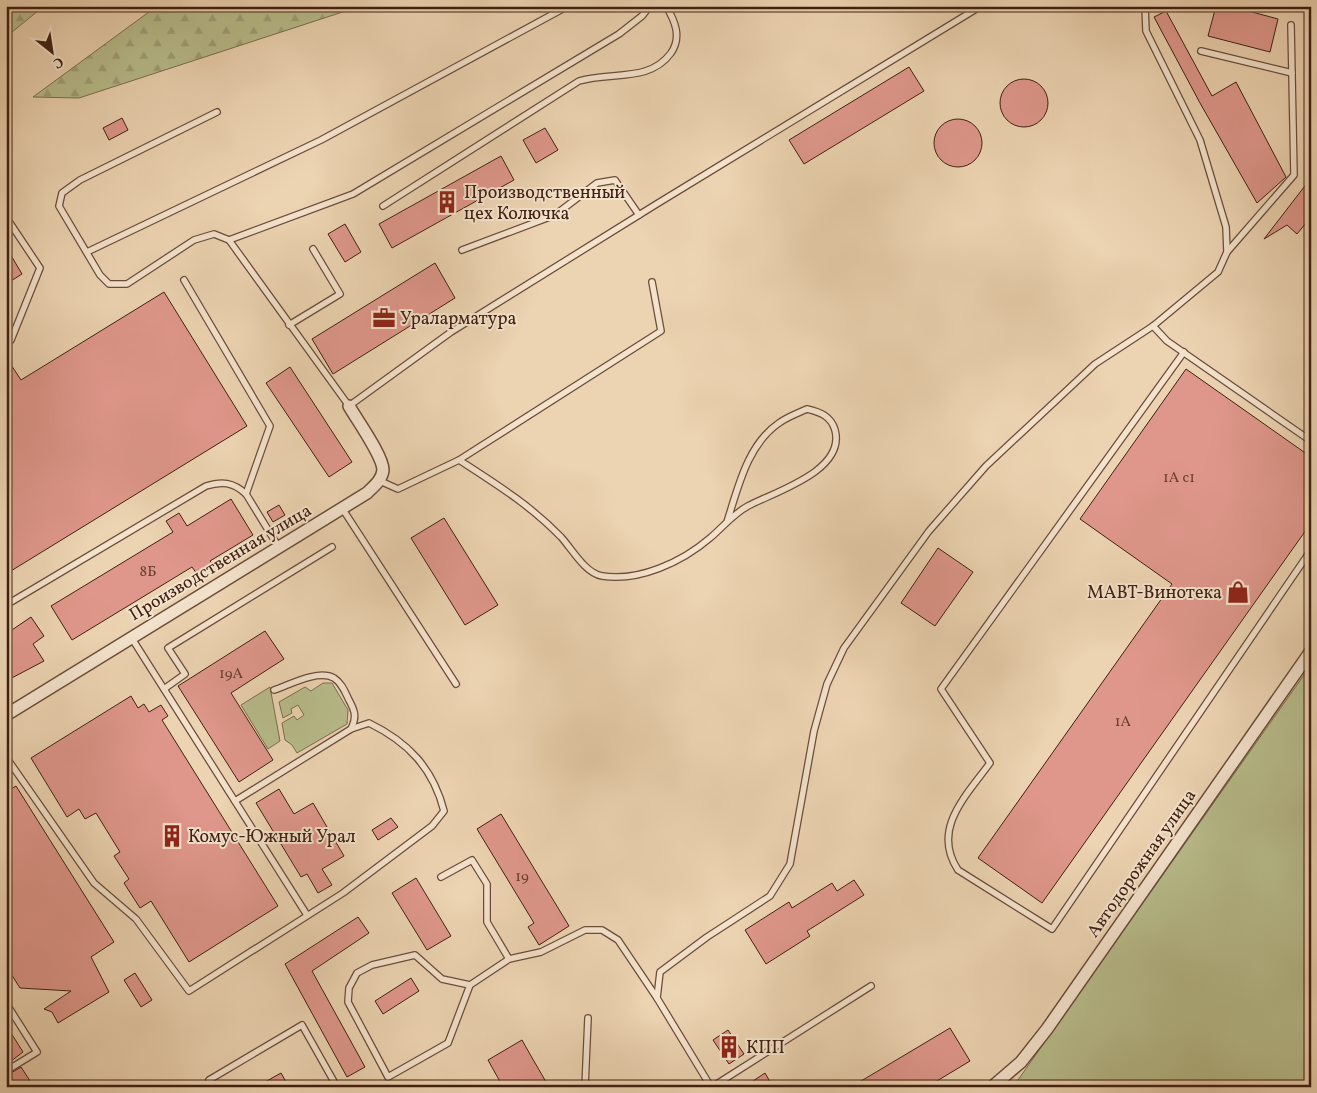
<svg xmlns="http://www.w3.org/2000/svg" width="1317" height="1093" viewBox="0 0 1317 1093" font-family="Vollkorn,serif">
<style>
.green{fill:#b8bc8b;stroke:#7c6e4e}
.forest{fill:url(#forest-firs);stroke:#7c6e4e}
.building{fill:#df978b;stroke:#402012}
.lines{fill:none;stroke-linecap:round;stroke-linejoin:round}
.service-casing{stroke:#6b4d3a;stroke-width:8}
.minor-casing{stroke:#6b4d3a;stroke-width:14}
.service{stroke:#f3e2cc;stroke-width:5.5}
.minor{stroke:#f3e2cc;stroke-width:11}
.labels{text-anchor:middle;stroke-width:4;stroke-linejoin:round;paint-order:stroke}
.number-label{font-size:15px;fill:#683e30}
.poi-label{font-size:18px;fill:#402012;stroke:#f3e2cc;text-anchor:start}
.street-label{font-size:18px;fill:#402012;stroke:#f3e2cc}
</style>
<defs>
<pattern id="forest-firs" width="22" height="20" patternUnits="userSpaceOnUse" patternTransform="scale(1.25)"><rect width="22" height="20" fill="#b8bc8b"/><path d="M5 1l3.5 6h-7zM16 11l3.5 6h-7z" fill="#9fa177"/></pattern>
</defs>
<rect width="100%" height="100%" fill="#ecd3b1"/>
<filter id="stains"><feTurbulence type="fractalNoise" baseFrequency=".004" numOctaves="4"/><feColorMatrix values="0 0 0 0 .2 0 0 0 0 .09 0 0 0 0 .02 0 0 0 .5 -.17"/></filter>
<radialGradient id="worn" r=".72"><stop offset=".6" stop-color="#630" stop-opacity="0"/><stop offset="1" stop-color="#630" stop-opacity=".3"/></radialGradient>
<g class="green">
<path d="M1311 665V1087H1013Z"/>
<path d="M323 683H332L348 710 347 724 297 753 292 745 285 740 282 723 294 716 297 720 304 715 298 705 291 709 292 713 283 718 279 702 305 687 311 691Z"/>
<path d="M270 687 280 741 268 749 241 705Z"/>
</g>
<g class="forest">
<path d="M6 6H44L6 37Z"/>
<path d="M157 6H361L79 98 33 97Z"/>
</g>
<g class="building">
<path d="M1216 6H1230L1278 19 1270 52 1208 36Z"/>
<path d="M1166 11 1212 96 1236 82 1286 177 1257 203 1200 103 1154 17Z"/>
<path d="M909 67 924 91 804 164 789 140Z"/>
<circle cx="1024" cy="103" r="24"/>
<path d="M122 118 128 130 109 140 103 128Z"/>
<circle cx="958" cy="143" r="24"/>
<path d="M545 128 558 150 536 163 523 140Z"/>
<path d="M501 156 514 180 392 248 379 224Z"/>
<path d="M1311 178V217L1297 234 1287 225 1264 239Z"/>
<path d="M345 224 361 252 345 262 328 234Z"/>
<path d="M6 247 22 274 6 284Z"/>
<path d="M435 263 455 298 333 374 312 339Z"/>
<path d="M164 292 247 426 6 574V357L21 380Z"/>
<path d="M290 367 352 462 329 477 266 383Z"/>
<path d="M1186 369 1311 457V523L1042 903 978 858 1172 584 1080 519Z"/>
<path d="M231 499 253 535 210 561 213 564 197 574 192 567 72 640 51 606 173 532 166 521 179 513 187 526Z"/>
<path d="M279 505 285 515 273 522 267 512Z"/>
<path d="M444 518 498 605 465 625 411 538Z"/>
<path d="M938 548 973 572 935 626 901 603Z"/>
<path d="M31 617 44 636 33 644 44 661 6 681V634Z"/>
<path d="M265 631 284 659 231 693 273 760 239 782 178 686Z"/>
<path d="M131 696 138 708 144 704 149 712 161 705 168 716 162 720 278 906 189 962 151 901 140 908 124 883 129 879 114 856 120 852 96 813 85 819 79 809 67 817 31 758Z"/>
<path d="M16 786 114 942 91 957 109 992 58 1023 52 1012 44 1009 71 991 20 988 6 966V792Z"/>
<path d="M279 789 294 814 313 803 344 856 322 869 332 885 318 893 307 874 301 877 256 803Z"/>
<path d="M501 814 569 926 539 945 528 927 534 923 477 829Z"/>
<path d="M391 818 398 827 378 840 372 830Z"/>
<path d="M416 878 451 936 427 950 392 893Z"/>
<path d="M854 880 864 895 807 931 810 936 766 964 745 930 789 902 792 908 832 883 837 891Z"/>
<path d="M358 917 369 933 312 971 365 1067 347 1077 285 964Z"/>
<path d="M135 973 152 1000 141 1007 124 980Z"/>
<path d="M411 978 419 991 383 1014 375 1001Z"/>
<path d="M6 1025 23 1052 6 1065Z"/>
<path d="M950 1028 970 1061 927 1087H851Z"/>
<path d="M728 1030 744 1054 729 1064 713 1040Z"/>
<path d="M522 1040 531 1056 549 1087H503L488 1060Z"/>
<path d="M21 1067 34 1087H6V1076Z"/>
<path d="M281 1073 289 1087H256Z"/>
<path d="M765 1073 773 1087H744Z"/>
</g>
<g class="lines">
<defs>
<g id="service">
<path d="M1201 51 1292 73"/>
<path d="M217 112 80 180 62 193 59 206 100 275 109 284H127L194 240 214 234 229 240 349 406 451 332 655 205 981 6"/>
<path d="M383 206 579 81C611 71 649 83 671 53 682 37 675 21 666 6"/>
<path d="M6 223H10L40 268 11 340"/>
<path d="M229 240 353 194 619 34 642 16 650 6"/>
<path d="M462 250 555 215 597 183 615 180 639 215"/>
<path d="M87 252 321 140 568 6"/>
<path d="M1227 252 1294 175 1291 25"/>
<path d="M184 280 270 426 246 494"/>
<path d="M289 325 340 294 313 249"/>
<path d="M1153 326 1167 341 1311 441"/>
<path d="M1184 352 941 689 990 763C966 796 931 829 958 870L1052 929 1311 550"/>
<path d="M459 460 661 331 652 282"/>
<path d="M380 481 398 489 459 460C496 484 530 505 561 537 572 549 585 573 602 576 639 582 682 562 710 538 722 528 733 514 748 506 774 492 846 471 835 430 831 416 820 412 807 409 798 413 787 417 779 423 747 445 738 488 727 522"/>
<path d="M342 508 456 684"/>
<path d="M6 605 206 486C222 481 233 482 246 494L278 546"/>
<path d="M131 637 307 915"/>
<path d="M164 689 185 674 168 648 332 547"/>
<path d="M274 690C289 685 318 669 334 678 342 683 345 692 349 700 355 711 357 717 351 729"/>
<path d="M6 757 94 883 136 919 189 991 343 893 432 826 444 811C433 768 408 742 369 723L351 729 235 801"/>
<path d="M441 877 472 860 487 884V922L509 959"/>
<path d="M470 985 448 1043 388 1077 348 1002 349 988 357 973 372 965 415 955 442 979 470 985 509 959 541 952 585 930H602L618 940 657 998"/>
<path d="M6 1003 37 1052 6 1071"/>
<path d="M213 1087 209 1080 302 1025 337 1087"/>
<path d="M585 1087 588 1018"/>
<path d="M711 1087 657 998 660 972 707 937 770 896 790 864 814 731 827 684 844 648 929 531 986 466 1095 364 1153 326 1218 272 1227 252 1226 227 1200 140 1146 31 1145 6"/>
<path d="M712 1087 871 986"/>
</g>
<g id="minor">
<path d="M6 715 367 493C374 486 382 480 383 470 383 456 357 420 349 406"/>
<path d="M992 1087 1021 1062 1047 1029 1311 651"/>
</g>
</defs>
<use href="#service" class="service-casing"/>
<use href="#minor" class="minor-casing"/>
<use href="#service" class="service"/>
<use href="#minor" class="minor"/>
</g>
<defs>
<symbol id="building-bare" viewBox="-9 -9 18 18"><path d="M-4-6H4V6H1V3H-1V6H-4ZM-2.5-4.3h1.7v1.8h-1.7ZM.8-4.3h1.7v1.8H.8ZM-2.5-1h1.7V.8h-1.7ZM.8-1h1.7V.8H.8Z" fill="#8f2418" stroke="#f3e2cc" stroke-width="2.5" paint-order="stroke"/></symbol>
<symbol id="office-bare" viewBox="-9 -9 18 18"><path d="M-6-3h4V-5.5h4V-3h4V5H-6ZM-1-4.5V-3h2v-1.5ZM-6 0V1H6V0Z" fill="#8f2418" stroke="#f3e2cc" stroke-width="2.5" paint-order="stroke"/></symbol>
<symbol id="shop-bare" viewBox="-9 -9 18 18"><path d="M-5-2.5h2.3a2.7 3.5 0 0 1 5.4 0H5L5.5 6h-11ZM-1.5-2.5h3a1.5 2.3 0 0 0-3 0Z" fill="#8f2418" stroke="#f3e2cc" stroke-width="2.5" paint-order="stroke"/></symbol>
</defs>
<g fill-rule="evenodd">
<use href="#building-bare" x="431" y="186" width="32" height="32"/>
<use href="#office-bare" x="368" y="302" width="32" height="32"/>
<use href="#shop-bare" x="1222" y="576" width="32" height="32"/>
<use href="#building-bare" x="156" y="820" width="32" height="32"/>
<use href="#building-bare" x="713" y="1031" width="32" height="32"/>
</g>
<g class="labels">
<g class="number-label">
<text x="1179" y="482">1А с1</text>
<text x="148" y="576">8Б</text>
<text x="231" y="678">19А</text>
<text x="1123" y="726">1А</text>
<text x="522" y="881">19</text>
</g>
<g class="poi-label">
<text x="464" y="198">Производственный<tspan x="464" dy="21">цех Колючка</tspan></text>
<text x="400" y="324">Ураларматура</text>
<text x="1222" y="598" text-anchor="end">МАВТ-Винотека</text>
<text x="188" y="842">Комус-Южный Урал</text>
<text x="746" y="1053">КПП</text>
</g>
<g class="street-label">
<text transform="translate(220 562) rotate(-31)" y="6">Производственная улица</text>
<text transform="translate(1141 863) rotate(-55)" y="6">Автодорожная улица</text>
</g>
</g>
<rect width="1317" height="1093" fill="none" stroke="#ecd3b1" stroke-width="25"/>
<rect x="8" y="8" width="1302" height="1078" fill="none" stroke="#402012" stroke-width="2.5"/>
<rect x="12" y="12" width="1292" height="1068" fill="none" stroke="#402012"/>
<g transform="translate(52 52) rotate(150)" stroke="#f3e2cc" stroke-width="4" paint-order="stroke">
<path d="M0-4L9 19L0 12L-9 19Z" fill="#402012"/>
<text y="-8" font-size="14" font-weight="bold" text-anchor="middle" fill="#402012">С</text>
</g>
<rect width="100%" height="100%" filter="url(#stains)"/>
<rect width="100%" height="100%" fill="url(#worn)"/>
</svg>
